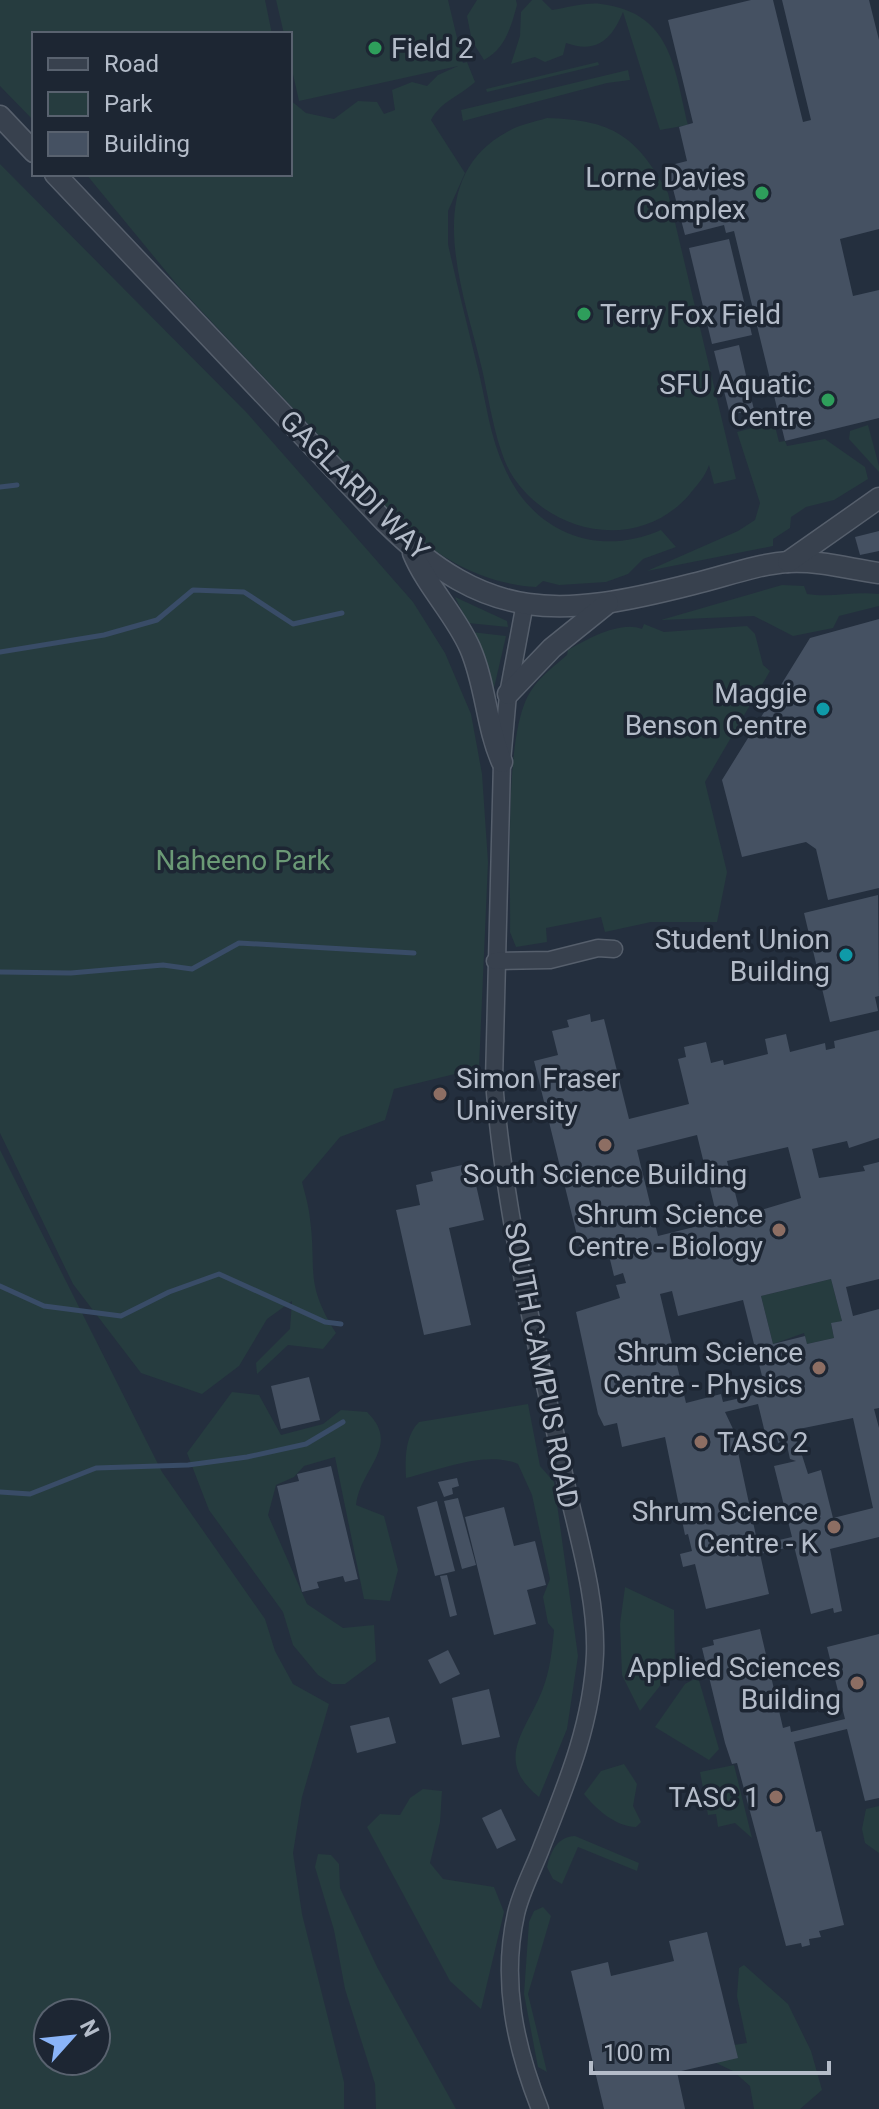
<svg xmlns="http://www.w3.org/2000/svg" width="879" height="2109" viewBox="0 0 879 2109" font-family="Roboto,sans-serif">
<style>
.green{fill:#263c3f;fill-rule:evenodd}
.lines{fill:none;stroke-linecap:round;stroke-linejoin:round}
.stream{stroke:#394c67;stroke-width:5}
.building{fill:#455162;fill-rule:evenodd}
.minor-casing{stroke:#565f6c;stroke-width:19}
.tertiary-casing{stroke:#565f6c;stroke-width:23}
.minor{stroke:#38414e;stroke-width:16}
.tertiary{stroke:#38414e;stroke-width:20}
.leisure-dot{fill:#2e9e5b;stroke:#1d2633;stroke-width:3}
.culture-dot{fill:#0f9aa8;stroke:#1d2633;stroke-width:3}
.education-dot{fill:#8d6e63;stroke:#1d2633;stroke-width:3}
.labels{text-anchor:middle;stroke-width:7;stroke-linejoin:round;paint-order:stroke}
.poi-label{font-size:28px;fill:#b4bcc9;stroke:#1d2633;text-anchor:end}
.street-label{font-size:28px;fill:#b4bcc9;stroke:#1d2633}
.park-label{font-size:28px;fill:#6b9a76;stroke:#1d2633}
</style>
<rect width="100%" height="100%" fill="#242f3e"/>
<g class="green">
<path d="M0 0H265L272 34H34V121L0 86Z"/>
<path d="M276 0H448L463 63 467 62 475 82C460 96 441 101 431 120L465 173 448 211V244C457 286 468 327 478 369 486 401 490 438 505 469 534 533 597 558 661 530L676 547 643 559 628 574 606 582 559 585 543 581 536 587C483 584 438 558 400 522L179 287 86 174H290V100L306 113 334 119 358 101 377 102 384 114 395 110 392 90 412 82 427 86 438 75 458 66 299 101 290 61V34H284Z"/>
<path d="M477 0H516L517 5C511 27 505 49 484 60L472 41 467 16Z"/>
<path d="M532 0H542L552 10C567 8 586 2 601 4 672 13 674 68 688 125L660 130 623 12C612 39 597 54 566 43L563 55 545 62 535 57 511 64 520 36 521 12Z"/>
<path d="M598 62 599 65 487 92 486 89Z"/>
<path d="M628 70 630 80 607 83 463 121 461 110Z"/>
<path d="M547 118C612 120 636 135 668 193L736 479 714 484 709 465C705 477 697 485 689 495 641 550 557 537 516 481 496 455 489 397 481 365 463 290 419 180 507 132 518 125 534 122 547 118Z"/>
<path d="M0 164 247 413 413 602 445 653 471 714 482 774 488 862 479 1068 394 1089 385 1120 340 1137 302 1182C305 1194 309 1207 310 1219 317 1272 304 1282 336 1333L323 1349 288 1345 257 1374 256 1363 290 1329 292 1301 267 1319 239 1366 202 1394 141 1373 73 1284 0 1133Z"/>
<path d="M774 422 779 442 785 441 787 446 825 439 865 467 868 479 834 500 806 507 791 517 790 528 773 539V546L647 571 738 531 755 520 760 503 737 432Z"/>
<path d="M868 425 879 466V472L849 439 850 431Z"/>
<path d="M782 585 804 586 807 594C832 598 852 591 879 594V606L839 616 833 628 793 636 754 616 661 620Z"/>
<path d="M455 597 507 621 508 627 468 623Z"/>
<path d="M644 624 664 632 747 626 755 634 763 665 770 671 705 782 727 872 717 922H651L605 932 601 917 546 928 547 942 516 947 510 932C511 874 505 755 524 705 533 681 550 670 567 655L568 650C587 639 621 620 642 629Z"/>
<path d="M471 632 506 636 494 688Z"/>
<path d="M0 1150 162 1472 265 1619 275 1651 293 1684 329 1704 302 1797 293 1853 302 1914 344 2082V2109H0ZM96 2013V2061H48V2013Z"/>
<path d="M831 1279 842 1321 831 1324 834 1338 807 1344 804 1333 773 1344 761 1296Z"/>
<path d="M232 1392 259 1395 281 1435 323 1424 341 1410 367 1412C402 1446 360 1468 356 1505L384 1516 398 1570 390 1601 364 1599 335 1457 304 1466 294 1477 276 1485 268 1515 307 1604 343 1628 374 1625 376 1661 345 1684H332L318 1675 293 1645 283 1612 209 1510 187 1453Z"/>
<path d="M528 1404 540 1466 554 1482 578 1656 567 1729 539 1797C493 1760 526 1731 542 1691 550 1671 552 1651 554 1630L548 1623 543 1597 550 1579 532 1495 518 1464C486 1450 439 1470 406 1478 405 1458 405 1436 419 1422Z"/>
<path d="M625 1587 674 1610 675 1667 640 1711 622 1675 620 1624Z"/>
<path d="M698 1677 719 1749 709 1760 655 1727 685 1684Z"/>
<path d="M624 1764 637 1784 633 1806 641 1822 636 1827C615 1826 597 1810 584 1794L601 1771Z"/>
<path d="M734 1765 752 1838 735 1823 718 1827 716 1814 708 1815 700 1772Z"/>
<path d="M423 1789 442 1791 440 1822 430 1863 443 1879 494 1887 504 1912 481 2009 450 1981 367 1827 380 1814 400 1815 410 1798Z"/>
<path d="M879 1806V1853L865 1843 862 1829 866 1809Z"/>
<path d="M575 1836 639 1863 637 1871 578 1847 562 1884 553 1879 547 1867C551 1851 557 1837 575 1836Z"/>
<path d="M318 1854 331 1855 339 1864 340 1888 377 1967 456 2109H376L375 2084 345 1989 334 1930 315 1867Z"/>
<path d="M543 1907 551 1916 528 1994 547 2072 538 2067 524 1994 529 1922 534 1911Z"/>
<path d="M744 1965 788 2004 811 2051 822 2090 800 2109H754L750 2086 733 2071 710 2060 721 2047 747 2043 737 1996 739 1968Z"/>
</g>
<g class="lines">
<g class="stream">
<path d="M0 487 17 485"/>
<path d="M0 652 104 635 157 620 193 590 244 592 293 624 342 613"/>
<path d="M0 972 71 973 163 965 192 969 239 943 414 953"/>
<path d="M0 1286 44 1306 121 1316 169 1292 219 1274 325 1322 341 1324"/>
<path d="M0 1492 30 1494 96 1468 188 1465 247 1457 306 1444 343 1422"/>
</g>
</g>
<g class="building">
<path d="M751 0H773L803 122 811 120 782 0H869L879 40V229L840 239 853 296 879 290V418L785 441 734 231 726 233 724 225 685 235 667 166 687 161 679 127 693 123 668 20Z"/>
<path d="M729 239 752 335 712 344 689 248Z"/>
<path d="M739 345 754 410 730 415 714 351Z"/>
<path d="M879 531V551L860 555 855 537Z"/>
<path d="M879 619V888L828 900 816 849 806 842 742 857 722 780 810 638Z"/>
<path d="M878 895 879 996 875 997 878 1011 830 1022 804 913Z"/>
<path d="M590 1014 591 1022 604 1019 629 1119 689 1104 678 1059 686 1057 684 1047 706 1042 711 1063 723 1060 724 1065 768 1054 765 1039 786 1034 790 1052 825 1043 826 1050 835 1048 834 1041 879 1030V1138L849 1148 847 1141 812 1149 819 1178 865 1171 863 1166 879 1162V1279L846 1287 853 1316 879 1309V1408L874 1409 879 1428V1537L830 1549 842 1611 834 1613 833 1608 811 1614 794 1546 760 1554 769 1594 706 1609 695 1564 683 1567 680 1554 692 1551 688 1534 685 1535 665 1437 622 1447 617 1423 604 1426 598 1414 576 1312 620 1298 616 1285 626 1283 623 1273 614 1276 607 1247 582 1256 534 1061 558 1055 552 1031 569 1027 567 1020ZM697 1135 718 1221 658 1236 637 1150ZM788 1147 801 1198 741 1216 727 1161ZM831 1279 842 1321 831 1323 834 1338 807 1344 805 1336 773 1344 761 1296ZM672 1291 678 1316 743 1300 766 1392 723 1402 721 1394 686 1403 660 1294ZM758 1404 765 1433 775 1430 778 1443 786 1441 790 1459 796 1461 774 1466 792 1537 758 1545 733 1429 725 1412ZM853 1418 873 1508 833 1518 821 1470 808 1474 794 1430Z"/>
<path d="M471 1163 484 1220 449 1228 471 1325 424 1335 396 1210 420 1205 416 1185 433 1181 431 1172Z"/>
<path d="M309 1377 320 1420 281 1429 271 1386Z"/>
<path d="M331 1466 358 1579 345 1582 343 1576 317 1582 319 1588 302 1592 277 1486 299 1481 297 1474Z"/>
<path d="M457 1478 459 1486 452 1488 453 1494 444 1497 438 1482Z"/>
<path d="M458 1498 476 1565 462 1569 444 1501Z"/>
<path d="M437 1501 455 1571 435 1576 417 1507Z"/>
<path d="M504 1507 514 1546 535 1541 546 1585 527 1590 536 1624 494 1635 465 1517Z"/>
<path d="M447 1575 457 1615 450 1617 440 1576Z"/>
<path d="M760 1629 783 1728 790 1726 791 1732 845 1719 827 1647 879 1634V1798L865 1801 847 1729 794 1742 816 1832 821 1831 844 1925 819 1931 821 1937 809 1939 810 1945 802 1947 801 1943 786 1946 737 1763 732 1764 725 1743 702 1648 714 1645 713 1640Z"/>
<path d="M448 1650 460 1674 440 1684 428 1660Z"/>
<path d="M489 1689 500 1737 462 1745 452 1698Z"/>
<path d="M389 1717 396 1743 357 1753 350 1726Z"/>
<path d="M501 1809 516 1840 497 1849 482 1818Z"/>
<path d="M707 1932 738 2058 677 2072 685 2109H604L571 1971 608 1962 611 1976 674 1961 669 1941Z"/>
</g>
<g class="lines">
<defs>
<g id="minor">
<path d="M525 603 508 694 502 762 494 1081C504 1212 536 1341 563 1469 575 1529 597 1593 595 1654 592 1723 567 1783 542 1846 534 1868 521 1891 516 1914 501 1981 515 2046 540 2109"/>
<path d="M495 961 550 960 598 948 614 949"/>
</g>
<g id="tertiary">
<path d="M0 116 34 152"/>
<path d="M55 174 385 522C488 624 560 618 693 584 723 577 757 564 788 562 818 560 850 569 879 573"/>
<path d="M413 553C427 587 455 614 470 648 486 685 486 726 502 762"/>
<path d="M788 562 879 498"/>
<path d="M508 694 552 648 608 603"/>
</g>
</defs>
<use href="#minor" class="minor-casing"/>
<use href="#tertiary" class="tertiary-casing"/>
<use href="#minor" class="minor"/>
<use href="#tertiary" class="tertiary"/>
</g>
<g class="leisure-dot">
<circle cx="375" cy="48" r="8"/>
<circle cx="762" cy="193" r="8"/>
<circle cx="584" cy="314" r="8"/>
<circle cx="828" cy="400" r="8"/>
</g>
<g class="culture-dot">
<circle cx="823" cy="709" r="8"/>
<circle cx="846" cy="955" r="8"/>
</g>
<g class="education-dot">
<circle cx="440" cy="1094" r="8"/>
<circle cx="605" cy="1145" r="8"/>
<circle cx="779" cy="1230" r="8"/>
<circle cx="819" cy="1368" r="8"/>
<circle cx="701" cy="1442" r="8"/>
<circle cx="834" cy="1527" r="8"/>
<circle cx="857" cy="1683" r="8"/>
<circle cx="776" cy="1797" r="8"/>
</g>
<g class="labels">
<g class="poi-label">
<text x="391" y="58" text-anchor="start">Field 2</text>
<text x="746" y="187">Lorne Davies<tspan x="746" dy="32">Complex</tspan></text>
<text x="600" y="324" text-anchor="start">Terry Fox Field</text>
<text x="812" y="394">SFU Aquatic<tspan x="812" dy="32">Centre</tspan></text>
<text x="807" y="703">Maggie<tspan x="807" dy="32">Benson Centre</tspan></text>
<text x="830" y="949">Student Union<tspan x="830" dy="32">Building</tspan></text>
<text x="456" y="1088" text-anchor="start">Simon Fraser<tspan x="456" dy="32">University</tspan></text>
<text x="605" y="1184" text-anchor="middle">South Science Building</text>
<text x="763" y="1224">Shrum Science<tspan x="763" dy="32">Centre - Biology</tspan></text>
<text x="803" y="1362">Shrum Science<tspan x="803" dy="32">Centre - Physics</tspan></text>
<text x="717" y="1452" text-anchor="start">TASC 2</text>
<text x="818" y="1521">Shrum Science<tspan x="818" dy="32">Centre - K</tspan></text>
<text x="841" y="1677">Applied Sciences<tspan x="841" dy="32">Building</tspan></text>
<text x="760" y="1807">TASC 1</text>
</g>
<g class="street-label">
<text transform="translate(355 485) rotate(45)" y="10">GAGLARDI WAY</text>
<text transform="translate(542 1365) rotate(79)" y="10">SOUTH CAMPUS ROAD</text>
</g>
<g class="park-label">
<text x="243" y="870">Naheeno Park</text>
</g>
</g>
<rect x="32" y="32" width="260" height="144" fill="#1d2633" stroke="#59626f" stroke-width="2"/>
<rect x="48" y="58" width="40" height="12" fill="#38414e" stroke="#59626f" stroke-width="2"/>
<text x="104" y="72" font-size="24" fill="#b4bcc9">Road</text>
<rect x="48" y="92" width="40" height="24" fill="#263c3f" stroke="#59626f" stroke-width="2"/>
<text x="104" y="112" font-size="24" fill="#b4bcc9">Park</text>
<rect x="48" y="132" width="40" height="24" fill="#455162" stroke="#59626f" stroke-width="2"/>
<text x="104" y="152" font-size="24" fill="#b4bcc9">Building</text>
<g transform="translate(72 2037) rotate(63)"><circle r="38" fill="#1d2633" stroke="#59626f" stroke-width="2"/>
<path d="M0-6L14 30L0 20L-14 30Z" fill="#8ab4f8"/>
<text y="-12" font-size="22" font-weight="bold" text-anchor="middle" fill="#b4bcc9">N</text>
</g>
<path d="M591 2061v12h238v-12" fill="none" stroke="#b4bcc9" stroke-width="4"/>
<text x="603" y="2061" font-size="24" fill="#b4bcc9" stroke="#1d2633" stroke-width="6" paint-order="stroke">100 m</text>
</svg>
